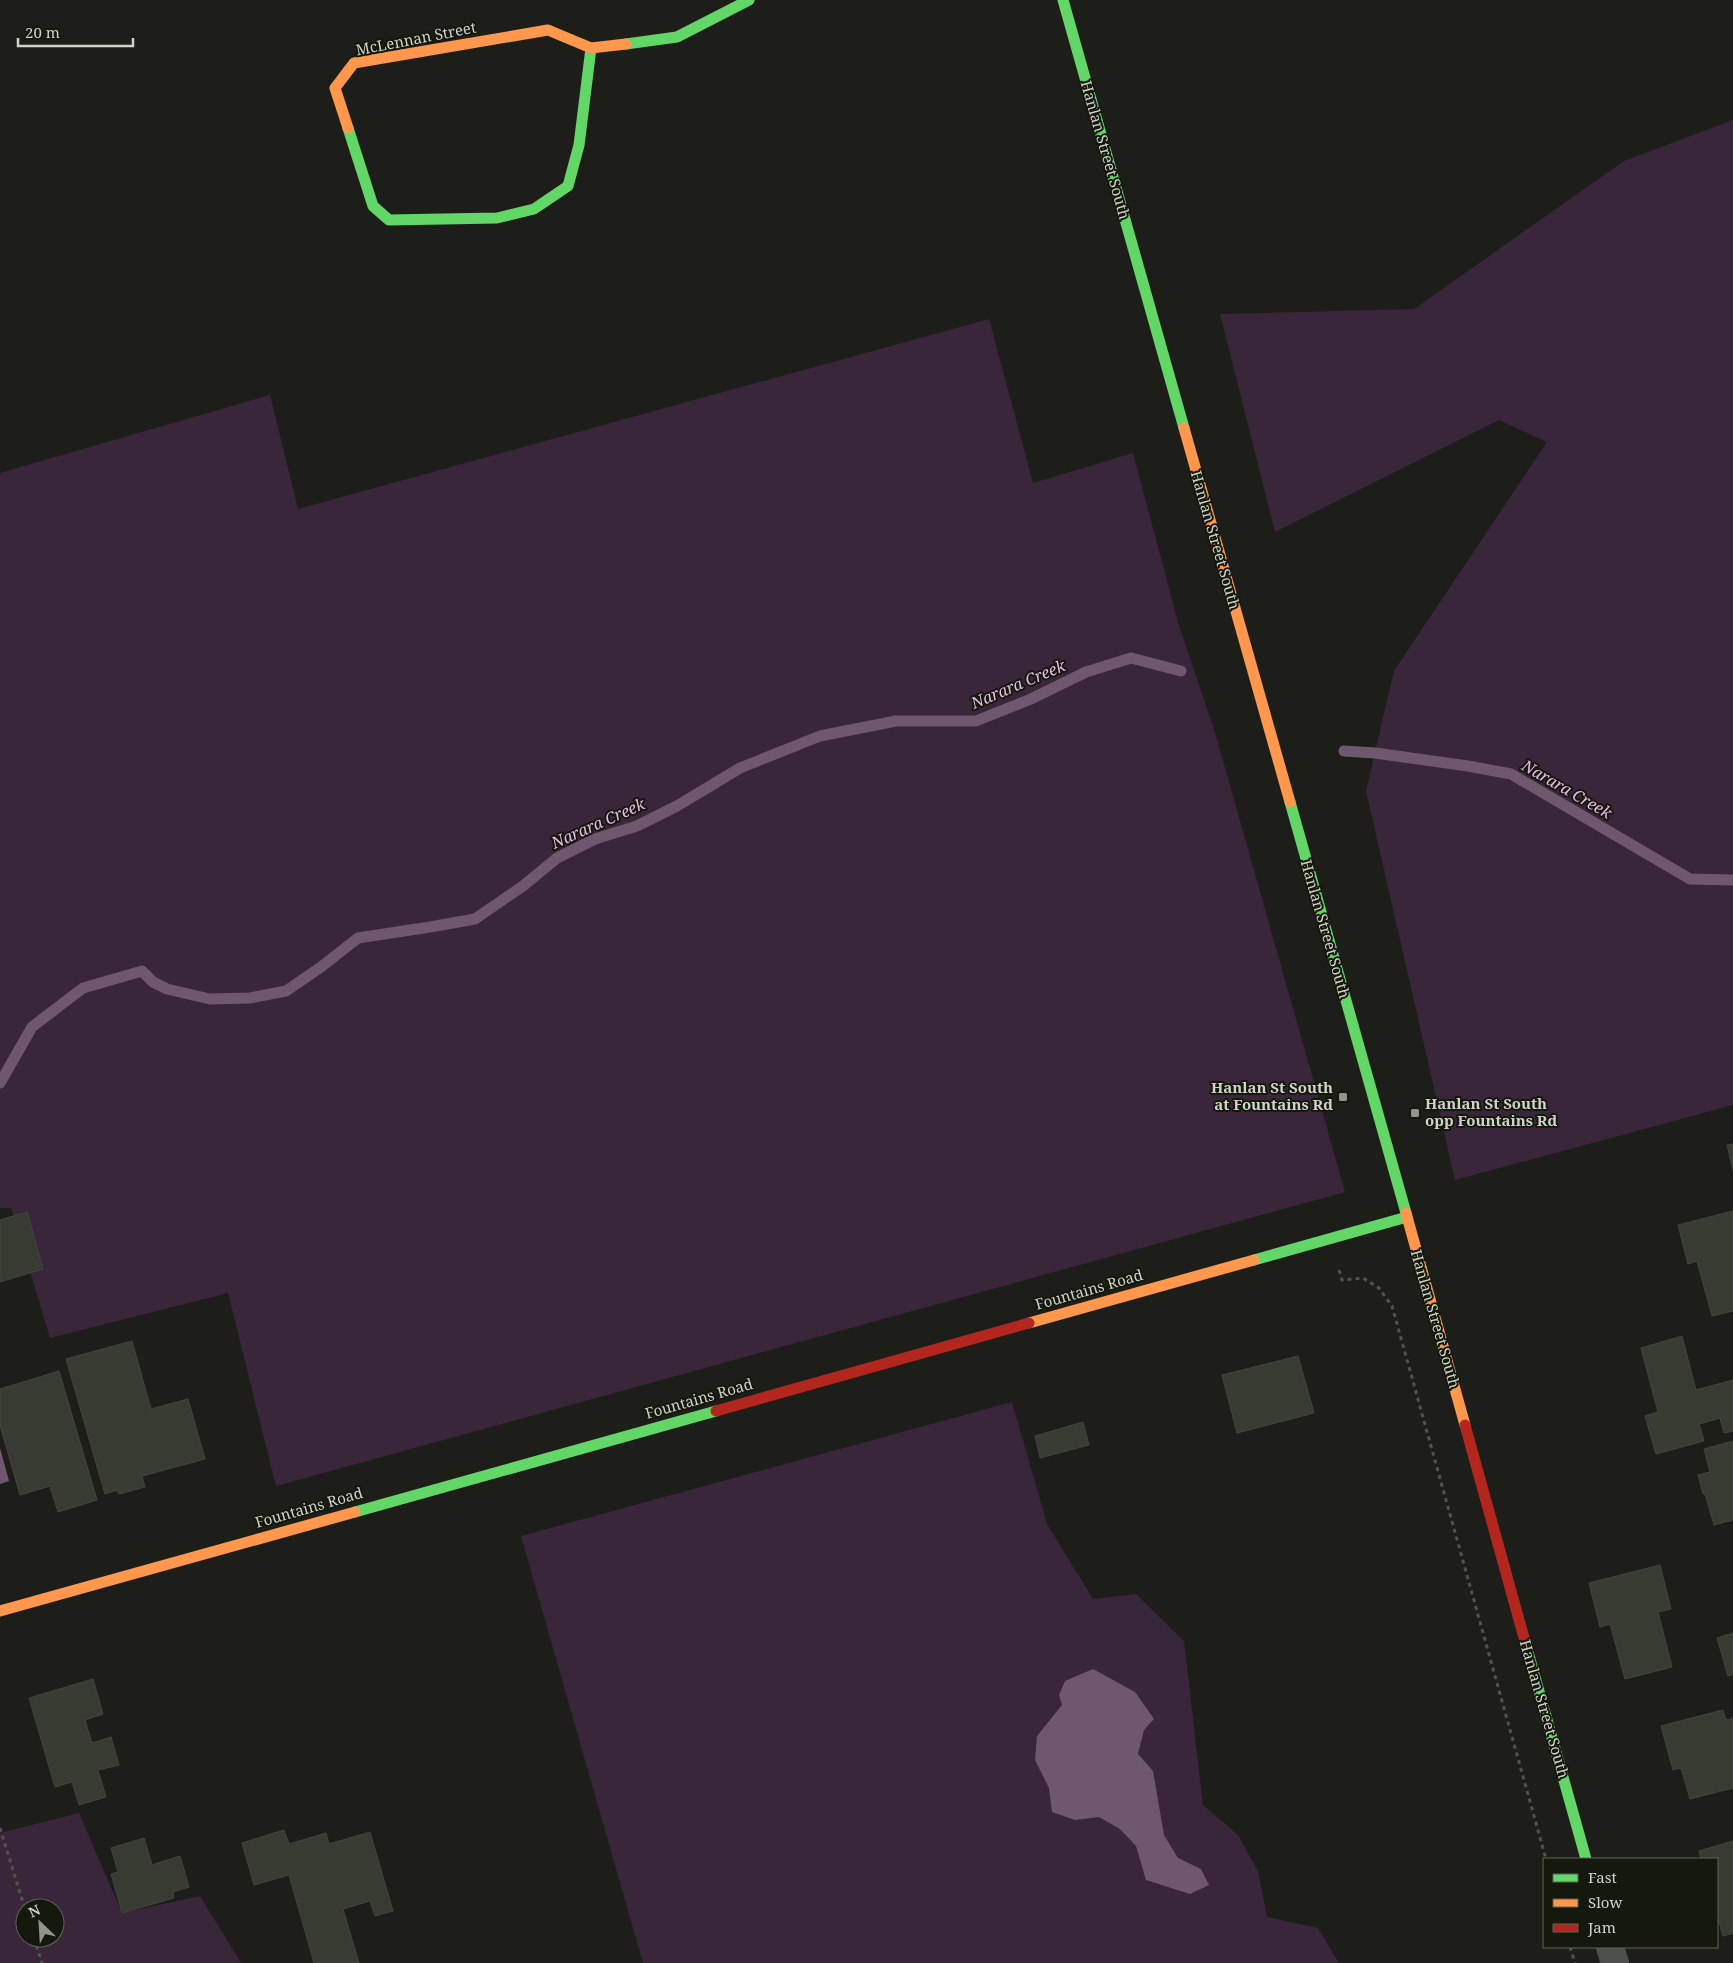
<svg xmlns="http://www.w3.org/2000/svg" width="1733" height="1963" viewBox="0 0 1733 1963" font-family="'Noto Serif',serif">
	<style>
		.green { fill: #3a263a; fill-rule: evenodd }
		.water { fill: #6f576f }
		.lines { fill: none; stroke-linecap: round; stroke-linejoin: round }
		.stream { stroke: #6f576f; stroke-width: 11 }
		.building { fill: #383b32; stroke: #434540 }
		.path { stroke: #51534e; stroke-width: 3; stroke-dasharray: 4 4; stroke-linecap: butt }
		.street { stroke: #4e504b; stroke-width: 28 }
		.fast { stroke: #63d668; stroke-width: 11 }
		.slow { stroke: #ff974d; stroke-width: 11 }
		.jam { stroke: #b3261e; stroke-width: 11 }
		.poi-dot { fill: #91948d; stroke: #15180d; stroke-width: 2 }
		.labels { text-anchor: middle; stroke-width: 4; stroke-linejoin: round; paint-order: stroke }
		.street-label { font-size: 15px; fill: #d0d3cb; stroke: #15180d }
		.poi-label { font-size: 15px; font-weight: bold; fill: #d0d3cb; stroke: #15180d; text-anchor: end }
		.water-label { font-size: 16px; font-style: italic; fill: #e9bae9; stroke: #15180d }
	</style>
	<rect width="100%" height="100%" fill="#1d1e19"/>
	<!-- green -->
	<g class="green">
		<polygon points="1733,120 1733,1105 1455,1180 1366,791 1394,671 1547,442 1499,420 1275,532 1220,314 1414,309 1624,161"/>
		<polygon points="989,319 1033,483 1133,453 1179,626 1214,729 1345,1192 276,1486 228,1293 50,1338 11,1208 0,1208 0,473 270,395 298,509"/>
		<polygon points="1012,1402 1047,1524 1093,1599 1136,1594 1184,1641 1203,1805 1238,1835 1258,1871 1267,1917 1318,1928 1339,1963 643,1963 521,1536"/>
		<path d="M79,1813L122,1913L200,1896L241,1963H0V1833ZM25,1908H55V1938H25Z"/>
	</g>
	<!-- water -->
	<g class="water">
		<polygon points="0,1448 9,1481 0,1484"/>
		<polygon points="1093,1669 1135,1692 1154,1719 1144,1730 1138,1754 1153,1771 1164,1835 1178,1858 1201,1869 1209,1885 1190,1894 1146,1880 1136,1846 1120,1829 1099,1817 1075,1820 1052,1812 1049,1788 1035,1760 1037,1736 1062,1705 1059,1695 1065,1681"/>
	</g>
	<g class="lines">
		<!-- stream -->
		<g class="stream">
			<polyline points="1344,751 1375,753 1468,766 1511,774 1690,879 1733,880"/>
			<polyline points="0,1083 32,1027 83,988 142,971 153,982 167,989 210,999 250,998 286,991 321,967 358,938 430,927 475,919 523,886 557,858 595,839 637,826 677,806 740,768 820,736 896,721 976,721 1031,699 1086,672 1131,658 1181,671"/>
		</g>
	</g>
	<!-- building -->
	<g class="building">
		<polygon points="1733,1144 1733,1170 1727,1145"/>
		<polygon points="1733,1211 1733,1311 1712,1316 1697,1261 1688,1264 1678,1225"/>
		<polygon points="27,1212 43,1269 0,1282 0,1220"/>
		<polygon points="1682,1336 1696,1390 1733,1380 1733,1431 1724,1433 1720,1418 1699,1424 1704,1441 1656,1454 1645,1416 1658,1412 1641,1348"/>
		<polygon points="132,1341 151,1409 188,1399 205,1459 142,1476 145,1487 119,1494 117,1490 105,1494 66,1359"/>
		<polygon points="1298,1356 1314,1413 1237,1433 1222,1375"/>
		<polygon points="59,1371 97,1500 58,1512 50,1486 20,1495 0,1425 0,1389"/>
		<polygon points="1083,1422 1089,1445 1040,1458 1035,1436"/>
		<polygon points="1733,1441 1733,1520 1714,1525 1705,1494 1703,1494 1698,1475 1710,1472 1704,1449"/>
		<polygon points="1660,1565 1671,1609 1658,1612 1672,1667 1625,1679 1610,1624 1600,1627 1589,1583"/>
		<polygon points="1733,1633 1733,1674 1728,1676 1717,1638"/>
		<polygon points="93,1679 103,1714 85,1720 92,1743 111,1737 119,1765 98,1770 106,1797 79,1805 72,1782 55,1787 29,1698"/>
		<polygon points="1723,1710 1726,1720 1733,1718 1733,1788 1690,1799 1681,1768 1673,1770 1661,1726"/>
		<polygon points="284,1830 289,1844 326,1833 329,1844 370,1832 393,1911 375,1916 370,1901 343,1909 359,1963 314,1963 289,1875 254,1885 242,1843"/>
		<polygon points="144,1838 152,1865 180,1856 189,1887 173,1892 174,1898 122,1913 111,1874 118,1872 111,1848"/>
		<polygon points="1733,1841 1733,1933 1723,1936 1717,1915 1717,1859 1701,1859 1699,1851"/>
	</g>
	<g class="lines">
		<!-- path -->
		<g class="path">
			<polyline points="1339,1270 1342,1280 1363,1278 1379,1288 1392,1306 1546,1859"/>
			<polyline points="0,1828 25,1909"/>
			<polyline points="34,1938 42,1963"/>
			<polyline points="1570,1947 1575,1963"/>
		</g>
		<!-- street -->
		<polyline class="street" points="1610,1947 1615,1963"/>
		<!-- fast -->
		<g class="fast">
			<polyline points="1063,0 1184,428"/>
			<polyline points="626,44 677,37 749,0"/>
			<polyline points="348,128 373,206 389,220 497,218 534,209 568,186 579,145 591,48"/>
			<polyline points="1290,802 1406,1213"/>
			<polyline points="1254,1260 1407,1217"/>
			<polyline points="355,1512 716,1411"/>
			<polyline points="1526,1645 1586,1859"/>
		</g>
		<!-- slow -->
		<g class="slow">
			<polyline points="348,128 335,88 354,63 548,30 591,48 626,44"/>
			<polyline points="1184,428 1290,802"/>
			<polyline points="1406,1213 1465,1425"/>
			<polyline points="1029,1323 1254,1260"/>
			<polyline points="0,1611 355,1512"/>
		</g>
		<!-- jam -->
		<g class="jam">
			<polyline points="716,1411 1029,1323"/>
			<polyline points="1465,1425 1526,1645"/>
		</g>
	</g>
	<!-- markers -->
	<g class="poi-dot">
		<rect x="1338" y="1092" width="10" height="10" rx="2.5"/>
		<rect x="1410" y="1108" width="10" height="10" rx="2.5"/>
	</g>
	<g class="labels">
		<!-- street labels -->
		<g class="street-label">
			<text transform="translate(416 39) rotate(-11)" y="5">McLennan Street</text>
			<text transform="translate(1105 150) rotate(74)" y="5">Hanlan Street South</text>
			<text transform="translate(1215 540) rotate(74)" y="5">Hanlan Street South</text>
			<text transform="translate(1325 929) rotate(74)" y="5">Hanlan Street South</text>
			<text transform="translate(1089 1290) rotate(-16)" y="5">Fountains Road</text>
			<text transform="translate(1435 1319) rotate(74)" y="5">Hanlan Street South</text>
			<text transform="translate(699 1399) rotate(-16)" y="5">Fountains Road</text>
			<text transform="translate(309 1508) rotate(-16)" y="5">Fountains Road</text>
			<text transform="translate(1544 1709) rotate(74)" y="5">Hanlan Street South</text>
		</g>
		<!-- poi labels -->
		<g class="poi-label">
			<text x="1333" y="1093">Hanlan St South<tspan x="1333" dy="17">at Fountains Rd</tspan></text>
			<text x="1425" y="1109" text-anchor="start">Hanlan St South<tspan x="1425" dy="17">opp Fountains Rd</tspan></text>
		</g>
		<!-- water labels -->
		<g class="water-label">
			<text transform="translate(1018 684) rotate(-23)" y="6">Narara Creek</text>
			<text transform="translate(1567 789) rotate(30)" y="6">Narara Creek</text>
			<text transform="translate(598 823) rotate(-24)" y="6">Narara Creek</text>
		</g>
	</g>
	<!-- legend -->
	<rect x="1543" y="1858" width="175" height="90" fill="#15180d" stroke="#606359"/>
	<rect x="1553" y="1874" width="25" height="8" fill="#63d668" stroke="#606359"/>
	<text x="1588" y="1883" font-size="15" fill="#d0d3cb">Fast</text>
	<rect x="1553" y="1899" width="25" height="8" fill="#ff974d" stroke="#606359"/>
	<text x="1588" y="1908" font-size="15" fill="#d0d3cb">Slow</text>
	<rect x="1553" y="1924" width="25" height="8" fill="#b3261e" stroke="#606359"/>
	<text x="1588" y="1933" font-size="15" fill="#d0d3cb">Jam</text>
	<!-- north arrow -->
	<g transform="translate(40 1923) rotate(335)"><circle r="24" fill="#15180d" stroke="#606359"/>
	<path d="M0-4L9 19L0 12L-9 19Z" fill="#91948d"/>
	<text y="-8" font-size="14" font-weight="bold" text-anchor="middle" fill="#d0d3cb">N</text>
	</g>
	<!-- scale -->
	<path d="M18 38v8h115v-8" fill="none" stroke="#d0d3cb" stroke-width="2.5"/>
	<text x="25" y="38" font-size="15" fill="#d0d3cb" stroke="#15180d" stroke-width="4" paint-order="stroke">20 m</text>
</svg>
